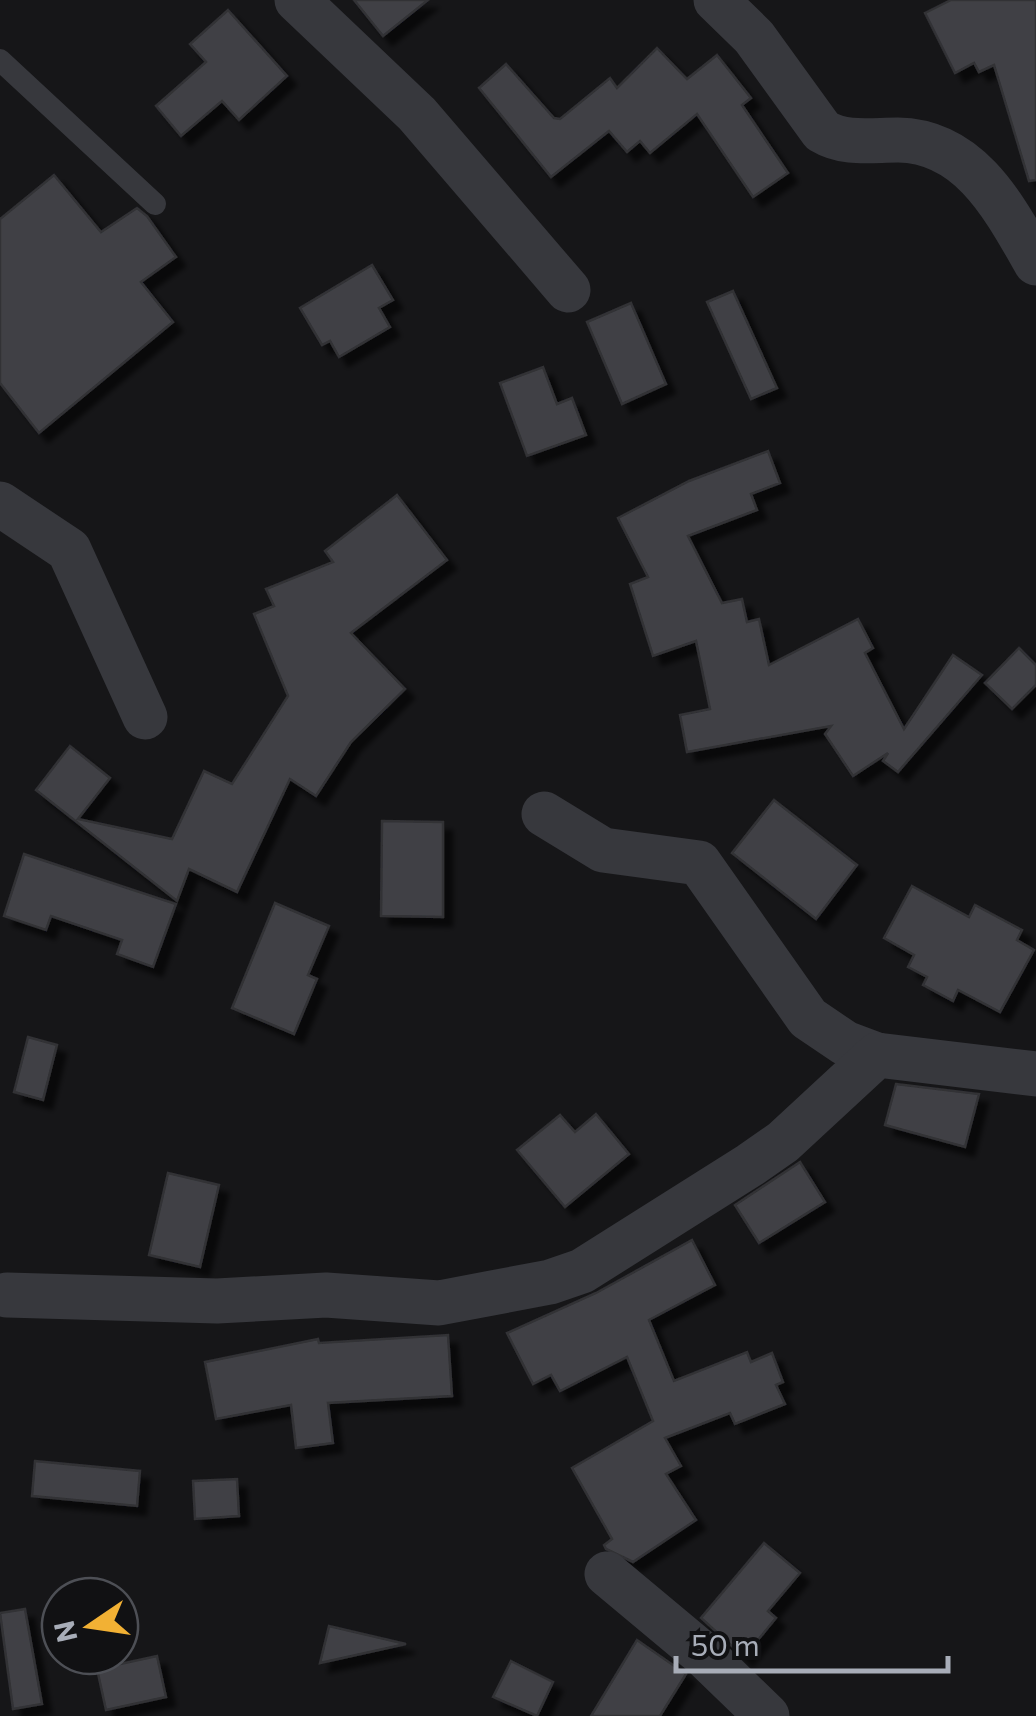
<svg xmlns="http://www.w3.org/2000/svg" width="1036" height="1716" viewBox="0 0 1036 1716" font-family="Commissioner,sans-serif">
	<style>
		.building { fill: #404145; stroke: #303034; stroke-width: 2.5; filter: url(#shadow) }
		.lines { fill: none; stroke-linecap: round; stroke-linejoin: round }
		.service { stroke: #37383d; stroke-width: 22 }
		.minor { stroke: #37383d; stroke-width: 45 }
	</style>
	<defs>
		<filter id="shadow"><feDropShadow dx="9" dy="9" stdDeviation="2.5" flood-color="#0009"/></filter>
	</defs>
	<rect width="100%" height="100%" fill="#161618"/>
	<!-- building -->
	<g class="building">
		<polygon points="354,0 428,0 383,36"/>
		<polygon points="951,0 1036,0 1036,180 1029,181 994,65 979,72 974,63 955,73 925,13"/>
		<polygon points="228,10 287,76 239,120 222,101 181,136 156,106 206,62 190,44"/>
		<polygon points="657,48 687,79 717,55 751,98 742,105 788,173 753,197 697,114 650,153 640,141 627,152 609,131 551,177 479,88 506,64 554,118 560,119 610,78 617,88"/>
		<polygon points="54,175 101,232 137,208 147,216 176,257 141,282 173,322 39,433 0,383 0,219"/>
		<polygon points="372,265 393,300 379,308 390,327 339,357 330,341 322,345 300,308"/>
		<polygon points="733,291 777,388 751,399 707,302"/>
		<polygon points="631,303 666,384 622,404 587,322"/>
		<polygon points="543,367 557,404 572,398 586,435 527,456 500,383"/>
		<polygon points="768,451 780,483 751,494 757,510 688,536 722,603 742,599 747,622 759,619 769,665 858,619 873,648 865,653 904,729 953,655 982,675 898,772 883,761 888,753 853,776 825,734 831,726 687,752 680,715 710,709 696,641 653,656 630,584 648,577 618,518 689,481"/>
		<polygon points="397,495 447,560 351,633 405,689 351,742 316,796 290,779 237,892 189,869 177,901 36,790 70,746 110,778 78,819 172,839 204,771 232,784 288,696 254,614 274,606 266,589 333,562 325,551"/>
		<polygon points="1019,648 1036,665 1036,685 1012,709 985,683"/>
		<polygon points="774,800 857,865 816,919 732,853"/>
		<polygon points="382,821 443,822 443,917 381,916"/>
		<polygon points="24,854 176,904 153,967 117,954 122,940 51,916 46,930 4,916"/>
		<polygon points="912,886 969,917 975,905 1022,930 1017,940 1034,950 1000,1012 958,990 953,1001 923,985 927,977 908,967 914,955 884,938"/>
		<polygon points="275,903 329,926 308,975 317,979 294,1034 232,1008"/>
		<polygon points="28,1037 57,1045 43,1100 14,1092"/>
		<polygon points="896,1084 979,1094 965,1147 885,1125"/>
		<polygon points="596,1114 629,1154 565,1207 517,1150 560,1115 575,1132"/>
		<polygon points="800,1162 825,1202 759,1243 735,1205"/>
		<polygon points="168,1173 219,1185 200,1267 149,1255"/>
		<polygon points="692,1240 715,1285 649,1320 674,1381 747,1352 751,1362 772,1353 783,1382 776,1385 785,1404 735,1424 730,1413 665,1438 681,1466 666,1474 696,1520 633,1562 606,1549 604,1545 612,1539 572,1468 653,1421 627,1357 560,1391 551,1375 533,1384 507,1333 596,1293"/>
		<polygon points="448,1335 452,1396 328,1403 333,1443 296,1448 291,1405 216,1419 205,1362 318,1339 319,1343"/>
		<polygon points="35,1461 140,1471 137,1506 32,1496"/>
		<polygon points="237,1479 239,1516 195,1519 193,1481"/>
		<polygon points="764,1543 800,1573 768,1611 776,1618 744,1657 701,1618"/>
		<polygon points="25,1609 42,1704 13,1709 0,1613"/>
		<polygon points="329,1626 406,1644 320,1663"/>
		<polygon points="637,1640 686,1674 660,1716 591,1716"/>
		<polygon points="157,1656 166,1697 106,1710 97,1669"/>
		<polygon points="511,1661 553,1682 537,1716 493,1697"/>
	</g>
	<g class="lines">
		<!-- service -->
		<polyline class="service" points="0,60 155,204"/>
		<!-- minor -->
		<g class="minor">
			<polyline points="297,0 417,114 568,290"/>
			<path d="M716,0L754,37L822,131C845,145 871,140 898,140C970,141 1004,207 1036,263"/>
			<polyline points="0,504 69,550 145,717"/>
			<polyline points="544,814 603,850 699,863 808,1018 845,1043 877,1055"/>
			<polyline points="7,1295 217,1301 326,1295 439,1303 550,1282 582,1271 750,1165 783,1142 877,1055 1036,1074"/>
			<polyline points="607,1574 704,1655 767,1716"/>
		</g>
	</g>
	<!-- north arrow -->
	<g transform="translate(90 1626) rotate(257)"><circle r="48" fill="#111113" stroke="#4d4f55" stroke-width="2.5"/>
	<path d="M0-8L18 38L0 25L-18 38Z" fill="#f2b134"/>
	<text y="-15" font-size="28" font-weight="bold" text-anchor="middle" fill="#a8adb8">N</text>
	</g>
	<!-- scale -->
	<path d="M676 1656v15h272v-15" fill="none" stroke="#a8adb8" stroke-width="5"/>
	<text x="691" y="1656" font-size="30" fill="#a8adb8" stroke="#111113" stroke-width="8" paint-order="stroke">50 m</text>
</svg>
